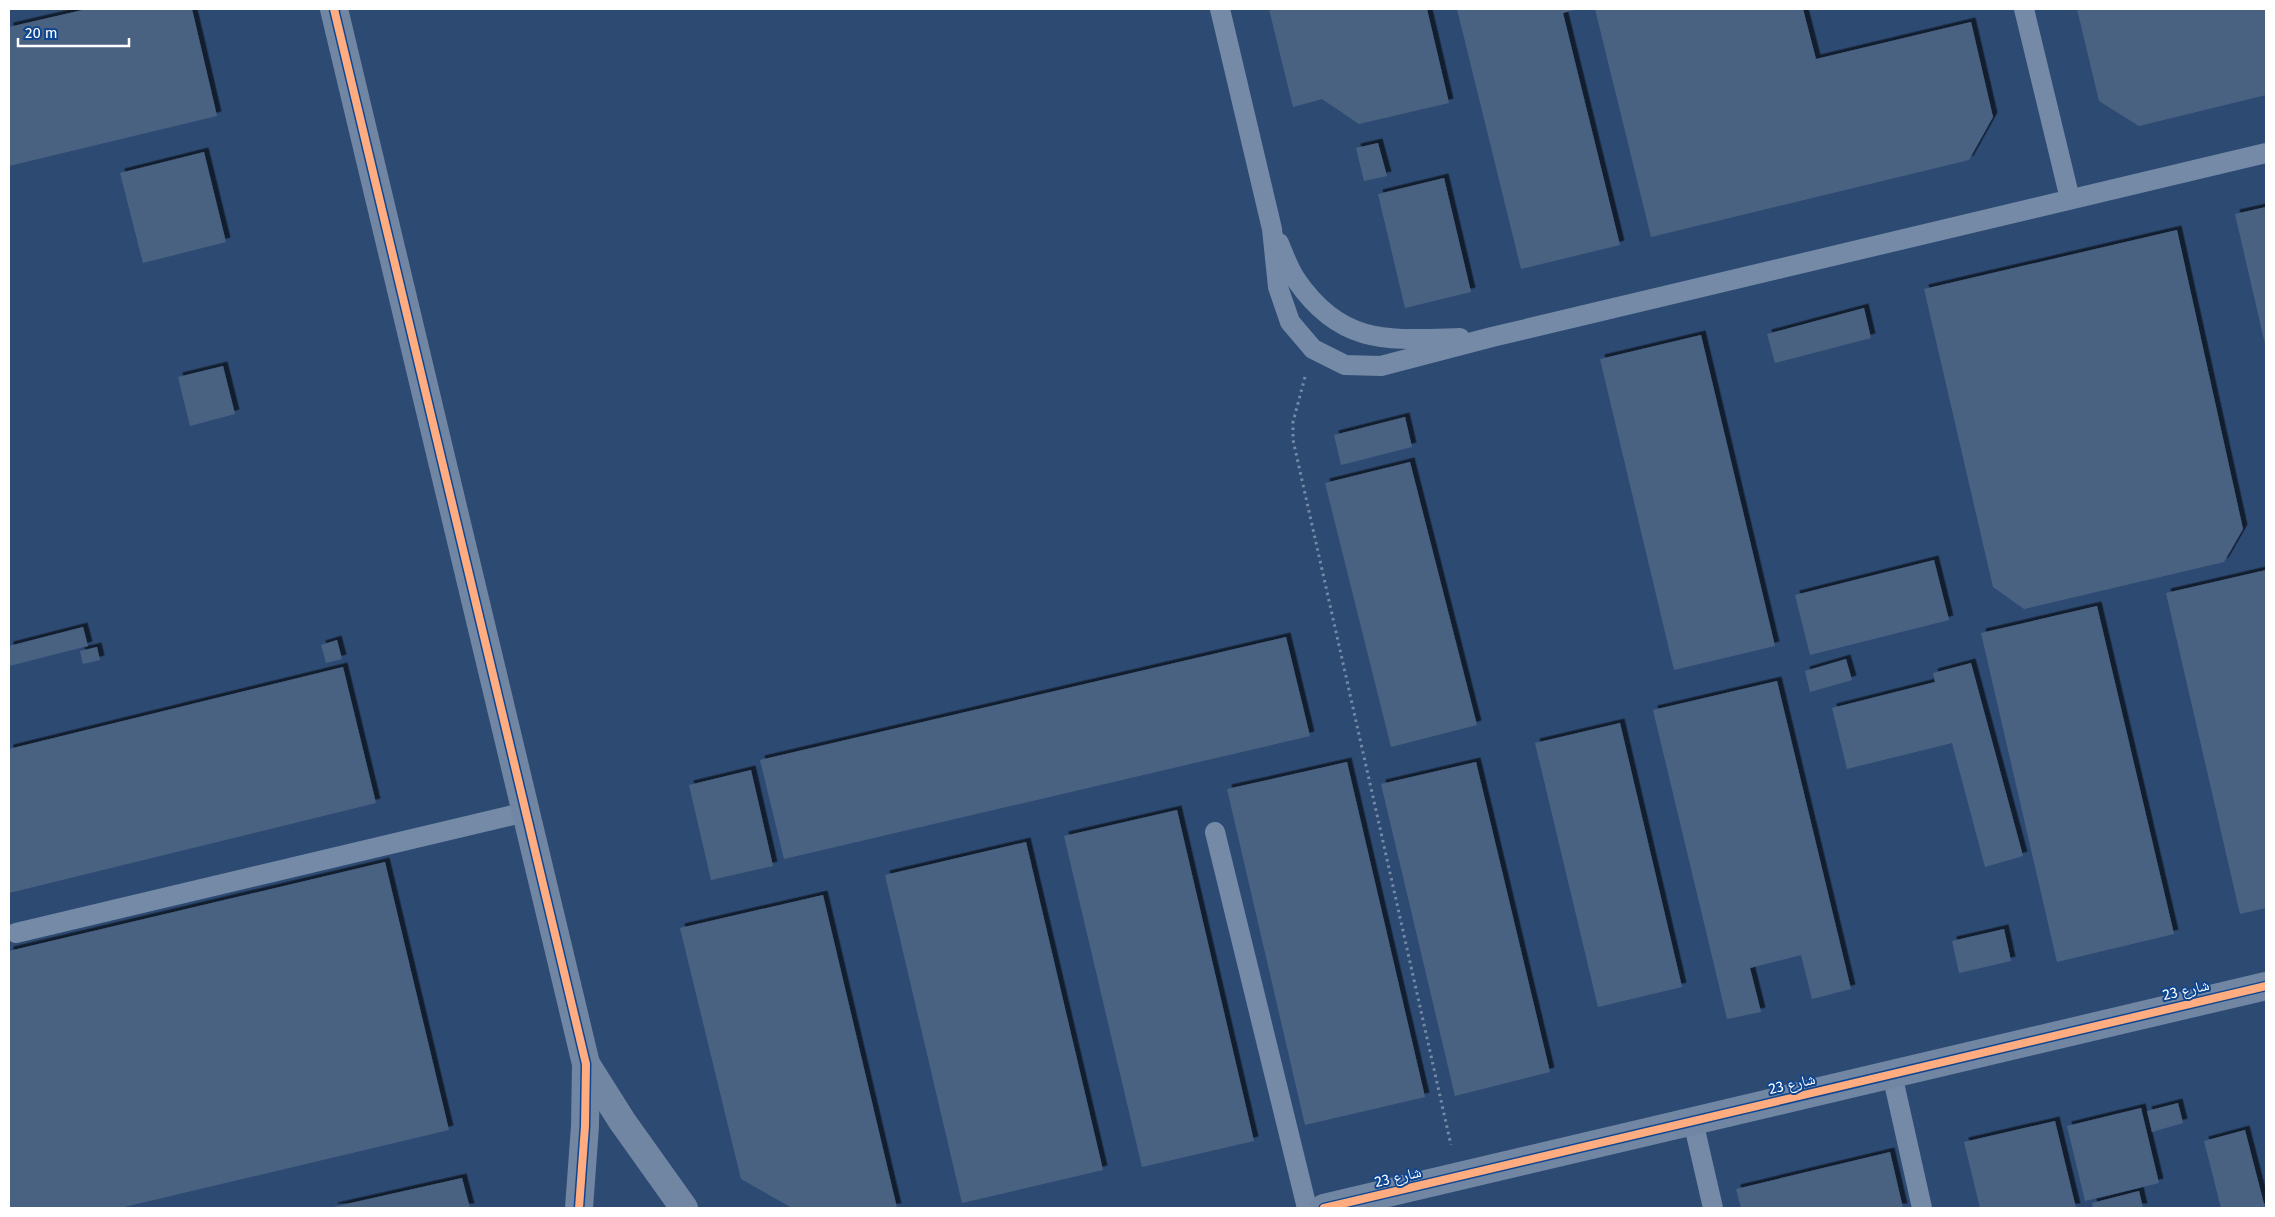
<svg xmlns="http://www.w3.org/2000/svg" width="2275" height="1217" viewBox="0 0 2275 1217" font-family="'Fira Sans','Noto Naskh Arabic',sans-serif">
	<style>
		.building { fill: #4a6282; filter: url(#shadow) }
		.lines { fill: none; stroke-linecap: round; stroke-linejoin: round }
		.path { stroke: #748aa6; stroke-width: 3; stroke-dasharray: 2.5 4; stroke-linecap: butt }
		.lane { stroke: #748aa6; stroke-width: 20 }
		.secondary { stroke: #7086a3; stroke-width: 28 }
		.cycleway-casing { stroke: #104690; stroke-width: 11 }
		.cycleway { stroke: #ffac80; stroke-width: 8 }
		.labels { text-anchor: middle; stroke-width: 4; stroke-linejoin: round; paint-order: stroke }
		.street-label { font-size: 15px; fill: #fff; stroke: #104690 }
	</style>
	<defs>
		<filter id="shadow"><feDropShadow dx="4.5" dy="-4.5" stdDeviation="0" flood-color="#0009"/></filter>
	</defs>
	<rect width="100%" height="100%" fill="#2d4a73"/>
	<!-- building -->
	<g class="building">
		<polygon points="87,9 192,9 217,116 9,166 9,27"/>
		<polygon points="1269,9 1427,9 1449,103 1359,124 1322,99 1293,107"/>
		<polygon points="1457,9 1577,9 1563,13 1620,245 1521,269"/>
		<polygon points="1595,9 1803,9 1816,59 1971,22 1993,117 1969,160 1651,237"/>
		<polygon points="2077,9 2266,9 2266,95 2139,126 2099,101"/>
		<polygon points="1378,143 1387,176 1364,181 1356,148"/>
		<polygon points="204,152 226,242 143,263 120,173"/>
		<polygon points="1444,178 1471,292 1405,308 1378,194"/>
		<polygon points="2266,207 2266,343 2265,344 2235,214"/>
		<polygon points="2177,230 2243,529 2224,562 2024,609 1993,587 1924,289"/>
		<polygon points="1864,308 1871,338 1775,363 1767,334"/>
		<polygon points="1701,335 1775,646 1674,670 1600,359"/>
		<polygon points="223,366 235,414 190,426 178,377"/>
		<polygon points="1405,417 1412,447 1341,465 1334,435"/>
		<polygon points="1410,462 1477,725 1391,747 1325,483"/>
		<polygon points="1934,560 1949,620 1810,655 1795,595"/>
		<polygon points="2266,570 2266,908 2240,914 2166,593"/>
		<polygon points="2097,606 2174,934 2057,962 1981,633"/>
		<polygon points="83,627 88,646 9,666 9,646"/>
		<polygon points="1286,637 1310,736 784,859 760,760"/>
		<polygon points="337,640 342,659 326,663 321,645"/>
		<polygon points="97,647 100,660 83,664 80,651"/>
		<polygon points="1846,659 1852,680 1810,692 1805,671"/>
		<polygon points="1971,663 2023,856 1985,867 1952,743 1847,769 1832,708 1935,682 1933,673"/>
		<polygon points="343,667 376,803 9,893 9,749"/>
		<polygon points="1777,681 1851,989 1812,999 1801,955 1750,968 1761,1012 1727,1019 1653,710"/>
		<polygon points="1620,723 1682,987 1598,1007 1535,743"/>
		<polygon points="1347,762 1425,1097 1305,1125 1227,789"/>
		<polygon points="1476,762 1550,1072 1455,1096 1381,784"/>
		<polygon points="751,770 773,866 711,880 689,785"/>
		<polygon points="1177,810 1254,1141 1142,1167 1064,836"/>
		<polygon points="1026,842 1103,1170 962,1203 885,875"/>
		<polygon points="385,862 449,1130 120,1208 9,1208 9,951"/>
		<polygon points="823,895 897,1208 792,1208 741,1179 680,928"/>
		<polygon points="2004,929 2011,961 1959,973 1952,941"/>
		<polygon points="2178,1103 2183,1123 2152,1132 2147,1111"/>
		<polygon points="2141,1108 2159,1183 2085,1201 2067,1126"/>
		<polygon points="2055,1121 2076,1208 1980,1208 1964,1142"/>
		<polygon points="2245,1130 2265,1208 2221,1208 2204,1141"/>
		<polygon points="1890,1152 1903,1208 1741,1208 1736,1189"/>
		<polygon points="462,1178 470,1208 333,1208 333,1207"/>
		<polygon points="2139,1191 2143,1208 2093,1208 2092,1203"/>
	</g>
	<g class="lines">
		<!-- path -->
		<polyline class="path" points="1305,377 1293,422 1293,440 1451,1145"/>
		<!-- lane -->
		<g class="lane">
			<polyline points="1220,9 1272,229 1278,287 1290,322 1313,349 1345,365 1381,366 1492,337 2266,153"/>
			<polyline points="2024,9 2070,199"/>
			<path d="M1279,243C1284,255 1289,270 1297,281C1342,346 1389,340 1460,338"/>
			<polyline points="1215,832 1307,1208"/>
			<polyline points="16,933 526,812"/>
			<polyline points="1892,1074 1922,1208"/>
			<polyline points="1693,1121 1713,1208"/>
		</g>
		<!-- secondary -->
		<g class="secondary">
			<polyline points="334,9 586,1064 585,1126 579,1208"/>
			<polyline points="586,1064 622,1121 684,1208"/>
			<polyline points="1324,1208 2266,986"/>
		</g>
		<defs>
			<g id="cycleway">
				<polyline points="334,9 586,1064 585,1126 579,1208"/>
				<polyline points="1324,1208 2266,986"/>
			</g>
		</defs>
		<!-- cycleway casing -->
		<use href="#cycleway" class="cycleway-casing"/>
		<!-- cycleway -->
		<use href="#cycleway" class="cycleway"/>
	</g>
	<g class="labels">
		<!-- street labels -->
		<g class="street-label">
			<text transform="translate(2186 990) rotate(-13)" y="5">شارع 23</text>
			<text transform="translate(1792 1084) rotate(-13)" y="5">شارع 23</text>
			<text transform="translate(1398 1177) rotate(-13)" y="5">شارع 23</text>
		</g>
	</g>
	<!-- border -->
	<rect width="2275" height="1217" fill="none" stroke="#ffffff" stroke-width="20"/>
	<!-- scale -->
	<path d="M18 38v8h111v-8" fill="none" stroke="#ffffff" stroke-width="2.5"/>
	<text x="25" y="38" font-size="15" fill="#ffffff" stroke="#104690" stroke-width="4" paint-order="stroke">20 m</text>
</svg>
